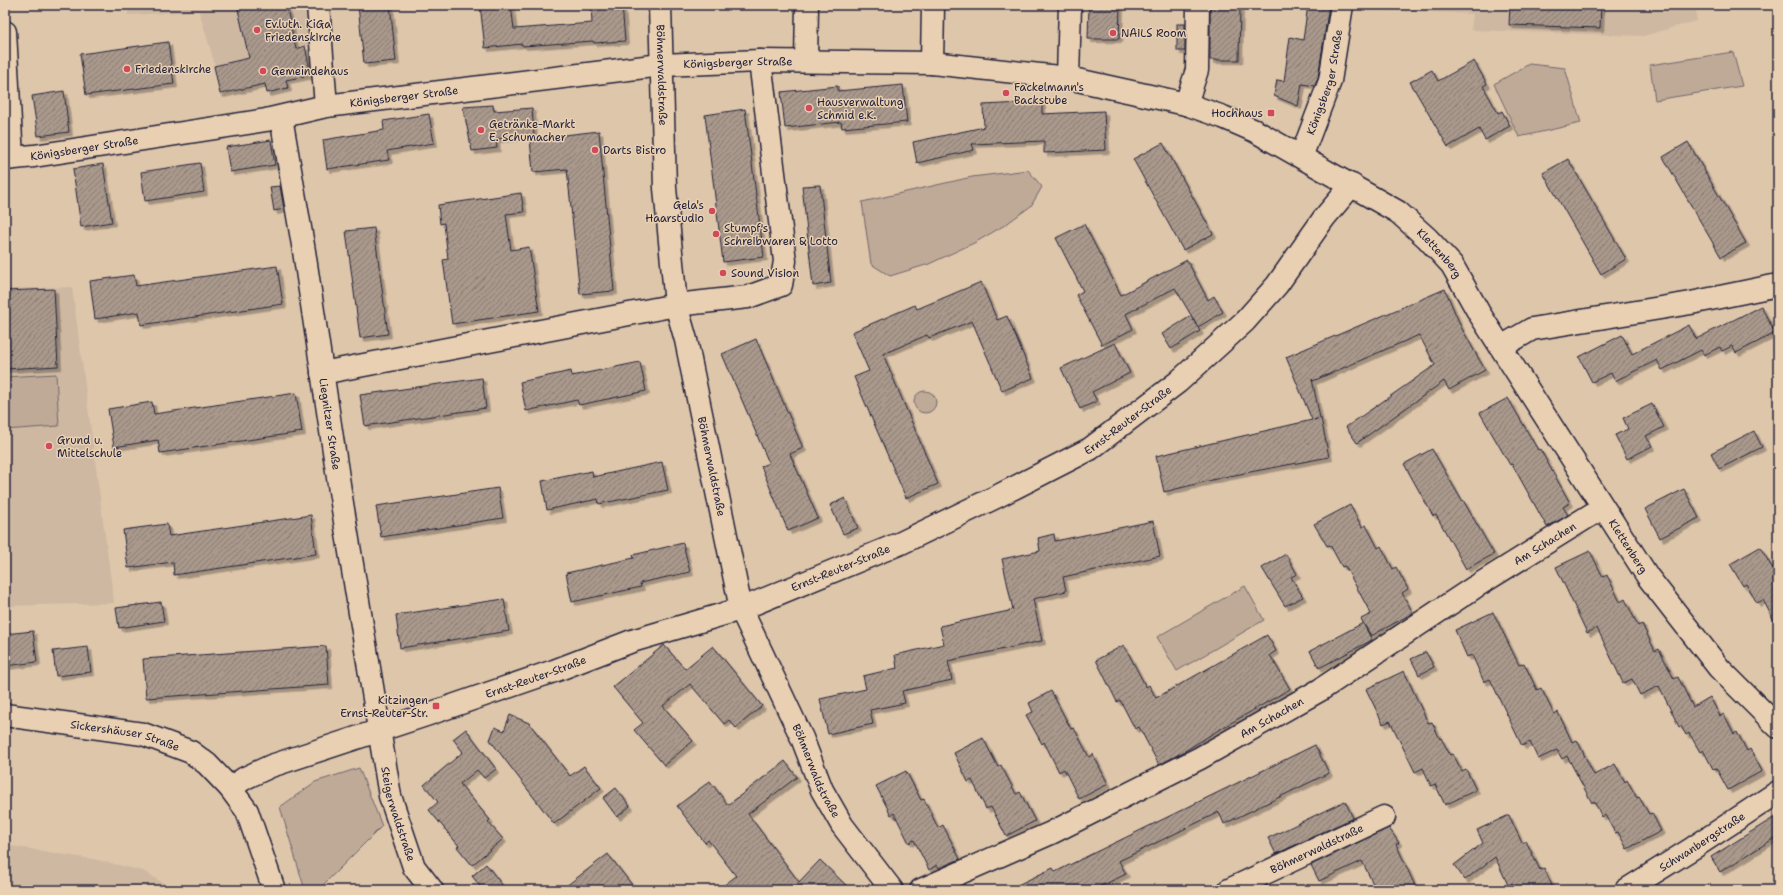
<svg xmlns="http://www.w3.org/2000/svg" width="1783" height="895" viewBox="0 0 1783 895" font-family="'Shantell Sans',sans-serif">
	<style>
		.built { fill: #ceb8a1 }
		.green { fill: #bfaa98; stroke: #70666a }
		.building { fill: url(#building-hatch); stroke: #22223b; filter: url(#shadow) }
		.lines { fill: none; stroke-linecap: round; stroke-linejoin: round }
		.minor-casing { stroke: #22223b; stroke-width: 25 }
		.minor { stroke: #ead0b2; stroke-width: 22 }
		.poi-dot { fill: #d1495b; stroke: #ead0b2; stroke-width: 1.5 }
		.labels { text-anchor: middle; stroke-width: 3; stroke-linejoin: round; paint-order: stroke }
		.poi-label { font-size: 11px; fill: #22223b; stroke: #ead0b2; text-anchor: start }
		.street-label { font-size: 11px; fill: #22223b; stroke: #ead0b2 }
	</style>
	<defs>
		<pattern id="building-hatch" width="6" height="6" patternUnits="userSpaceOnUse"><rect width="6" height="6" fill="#a9988b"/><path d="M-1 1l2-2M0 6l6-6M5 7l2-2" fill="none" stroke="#897c73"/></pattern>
		<filter id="shadow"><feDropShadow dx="3.5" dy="3.5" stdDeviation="0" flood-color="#0004"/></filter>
	</defs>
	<rect width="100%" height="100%" fill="#dec6ab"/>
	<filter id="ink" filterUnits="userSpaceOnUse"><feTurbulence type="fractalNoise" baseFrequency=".025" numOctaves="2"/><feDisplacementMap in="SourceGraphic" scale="8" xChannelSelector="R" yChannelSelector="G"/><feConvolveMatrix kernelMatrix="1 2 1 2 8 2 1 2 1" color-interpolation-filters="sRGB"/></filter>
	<g filter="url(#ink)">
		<!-- built -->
		<g class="built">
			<polygon points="128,5 308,5 312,45 215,65 199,11 128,15"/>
			<polygon points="1359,5 1697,5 1696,21 1643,36 1471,30 1473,14 1359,9"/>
			<polygon points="72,287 114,603 5,606 5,289"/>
			<polygon points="5,845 98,860 143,871 175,890 5,890"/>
		</g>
		<!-- green -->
		<g class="green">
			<polygon points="1733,52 1742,86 1655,100 1650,65"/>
			<polygon points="1529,64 1565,68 1581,123 1519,137 1494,84"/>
			<polygon points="1028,170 1042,187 1031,206 1005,225 976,242 929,264 890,276 871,264 862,202 972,177"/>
			<polygon points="56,374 59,426 5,430 5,377"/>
			<circle cx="925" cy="402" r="11"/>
			<polygon points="1245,586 1264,620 1177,671 1157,637"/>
			<polygon points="359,768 382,826 318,890 305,890 280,807 315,782"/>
		</g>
		<!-- building -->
		<g class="building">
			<polygon points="237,5 286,5 296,49 305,46 311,75 286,80 288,88 267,93 265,84 220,94 214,66 249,58"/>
			<polygon points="358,5 390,5 396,61 364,64"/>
			<polygon points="480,5 511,5 514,29 592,23 591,5 622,5 625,41 594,43 593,41 523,46 522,44 485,48"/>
			<polygon points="1089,5 1120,5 1119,39 1088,39"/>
			<polygon points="1215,5 1240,5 1239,60 1210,60 1210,8 1215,8"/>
			<polygon points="1308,5 1329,5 1318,78 1315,86 1302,84 1298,106 1274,96 1277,80 1284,81 1290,37 1303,40"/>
			<polygon points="1510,5 1601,5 1600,28 1509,25"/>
			<rect x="1177" y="24" width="8" height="27"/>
			<polygon points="168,42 174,84 86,95 80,54"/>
			<polygon points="1474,61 1487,84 1483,86 1498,113 1502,111 1510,126 1485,140 1479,129 1448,147 1410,82 1432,70 1438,81"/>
			<polygon points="903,85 907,122 842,128 841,122 785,128 781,92 838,86 838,91"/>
			<polygon points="64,91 69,132 38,136 32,96"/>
			<polygon points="1042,102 1042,114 1104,111 1106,150 1044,153 1044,141 972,144 974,150 917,163 913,142 984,127 983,105"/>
			<polygon points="493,105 494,111 532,108 534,136 496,139 497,148 472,151 463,107"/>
			<polygon points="745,109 764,257 723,262 705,115"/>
			<polygon points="429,114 434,143 387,151 389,160 327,169 323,140 384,130 383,121"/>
			<polygon points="599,131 614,291 580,294 567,169 533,172 530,139"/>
			<polygon points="271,140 275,165 230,172 226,147"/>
			<polygon points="1688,142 1746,243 1721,257 1663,157"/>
			<polygon points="1163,143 1213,234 1183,250 1133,159"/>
			<polygon points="1568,159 1626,259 1601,274 1543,173"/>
			<polygon points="200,163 204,192 145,201 141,172"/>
			<polygon points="103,164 112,222 81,227 73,169"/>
			<polygon points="820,185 831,283 813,286 802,186"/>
			<polygon points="280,186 284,209 274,211 270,187"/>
			<polygon points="521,193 524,212 506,214 511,250 529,247 539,311 452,324 443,260 448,259 444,223 440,224 438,205"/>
			<polygon points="1084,224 1121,295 1187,260 1208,300 1214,296 1223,312 1198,327 1175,288 1126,314 1133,329 1102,345 1076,295 1083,291 1056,238"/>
			<polygon points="374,228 388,334 360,338 346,231"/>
			<polygon points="277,266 283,304 141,325 139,312 95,319 90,281 134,275 136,286"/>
			<polygon points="981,282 997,320 1007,316 1033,378 1002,391 972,321 929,338 927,335 883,354 938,484 906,498 854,377 869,371 852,332 915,305 917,309"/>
			<polygon points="54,289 58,366 5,369 5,291"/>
			<polygon points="1445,289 1461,327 1485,370 1449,390 1444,381 1357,443 1346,427 1435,365 1419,335 1313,381 1312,379 1320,418 1314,420 1321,418 1329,457 1224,477 1164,492 1156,456 1312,420 1286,357"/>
			<polygon points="1761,306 1775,333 1736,353 1732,346 1722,351 1720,347 1704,355 1701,350 1662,370 1657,360 1615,381 1611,373 1592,382 1579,357 1622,335 1632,354 1689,325 1696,339"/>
			<polygon points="1191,316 1200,331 1171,349 1162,334"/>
			<polygon points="756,339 803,448 790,454 818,518 788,531 761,466 769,463 722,354"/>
			<polygon points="1115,343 1130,373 1092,392 1097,401 1080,409 1061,368"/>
			<polygon points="640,362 646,391 579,405 577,400 526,411 520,382 571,371 572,376"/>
			<polygon points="482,378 486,408 365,426 360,395"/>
			<polygon points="296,393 302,432 160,453 158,440 114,447 108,409 152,402 154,414"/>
			<polygon points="1508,398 1538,450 1540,449 1570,503 1563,507 1568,515 1547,527 1512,464 1510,465 1480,413"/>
			<polygon points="1652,404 1664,427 1646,436 1652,446 1627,459 1615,435 1628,429 1623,418"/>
			<polygon points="1754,431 1762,447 1719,469 1711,453"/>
			<polygon points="1432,449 1462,501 1463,500 1494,554 1466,569 1436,515 1433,516 1404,464"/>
			<polygon points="662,462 668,490 599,504 598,499 547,510 542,481 592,471 593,477"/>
			<polygon points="498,488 503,518 381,537 376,506"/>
			<polygon points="1684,489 1699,518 1660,538 1645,509"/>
			<polygon points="845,498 858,528 843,534 830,505"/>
			<polygon points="1350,505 1362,527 1366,525 1378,548 1381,546 1393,569 1396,567 1408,589 1402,593 1413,613 1371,636 1361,619 1371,614 1345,566 1342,567 1330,545 1327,546 1314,524"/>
			<polygon points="311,515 316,554 174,575 173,562 128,568 123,530 167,524 169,536"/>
			<polygon points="1153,521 1160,556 1063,577 1066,591 1033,599 1042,641 948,661 952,680 902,691 905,703 870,710 873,724 828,734 820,699 866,689 863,676 897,668 895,655 944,644 940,626 1013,610 1002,559 1040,551 1038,538 1054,534 1055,541"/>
			<polygon points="683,543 690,572 640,583 641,587 572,602 566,573 634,558 633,555"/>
			<polygon points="1760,547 1773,569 1778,566 1778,628 1763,600 1757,603 1746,584 1743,586 1730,564"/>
			<polygon points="1590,551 1603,577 1607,575 1620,602 1625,599 1638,626 1642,624 1655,651 1659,649 1674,679 1678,677 1693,707 1710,697 1720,716 1724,714 1734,734 1737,732 1747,751 1750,749 1762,771 1728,790 1716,768 1713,769 1703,750 1700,752 1689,733 1686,735 1681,726 1679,727 1659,686 1640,695 1632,679 1623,683 1597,628 1587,633 1556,567"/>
			<polygon points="1286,554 1297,574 1291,577 1303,597 1285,606 1262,568"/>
			<polygon points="504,599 509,631 400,648 396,615"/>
			<polygon points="161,602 164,621 119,628 116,608"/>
			<polygon points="1493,612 1519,665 1524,663 1537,690 1541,688 1554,714 1558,712 1572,742 1577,740 1594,775 1615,764 1625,782 1627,780 1637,798 1639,797 1649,814 1652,813 1661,831 1627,849 1618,832 1615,833 1605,815 1602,817 1594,801 1592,803 1567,756 1562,759 1557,750 1538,759 1530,742 1522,746 1490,679 1484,682 1472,655 1467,657 1455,630"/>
			<polygon points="1363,623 1372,640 1319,668 1310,651"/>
			<polygon points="33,631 37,662 5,666 5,634"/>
			<polygon points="1267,635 1276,651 1270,655 1290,689 1217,731 1183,752 1159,765 1139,727 1135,729 1120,700 1117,702 1096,660 1124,645 1146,687 1149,685 1156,698"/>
			<polygon points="664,645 685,669 713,646 762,706 736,728 729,720 724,724 690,684 663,706 693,741 664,765 634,730 643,723 613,687"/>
			<polygon points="326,646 329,685 146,698 143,659"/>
			<polygon points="88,647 91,672 56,676 53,651"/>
			<polygon points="1426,652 1434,667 1419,675 1411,659"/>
			<polygon points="1404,671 1428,723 1432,722 1440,739 1441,738 1450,755 1453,754 1462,771 1466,769 1476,790 1445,805 1435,784 1431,786 1423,768 1415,772 1390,721 1383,724 1366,689"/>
			<polygon points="1051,691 1071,729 1074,728 1089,757 1093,754 1108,784 1079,799 1064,769 1059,772 1044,742 1042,744 1026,715 1033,712 1029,703"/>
			<polygon points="510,715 529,723 570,776 584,766 601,788 554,824 490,740 495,727 504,731"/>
			<polygon points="466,729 496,769 484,778 477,770 460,784 490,820 488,822 503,839 472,865 457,847 459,846 429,810 438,802 424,785 463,752 453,739"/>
			<polygon points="983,738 998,767 1001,765 1016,794 1020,792 1035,821 1006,836 991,807 986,809 972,780 968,782 954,753"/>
			<polygon points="1315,745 1329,773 1224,824 1219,812 1119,861 1126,874 1093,890 1007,890 1053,868 1055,872"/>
			<polygon points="785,761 797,777 748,814 799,882 820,860 851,890 718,890 736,876 708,840 705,843 677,806 710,781 728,805"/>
			<polygon points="906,771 921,800 924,799 938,828 943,825 960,859 939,868 937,865 929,870 914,840 909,843 894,813 891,815 876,786"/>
			<polygon points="616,788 630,806 617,817 603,798"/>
			<polygon points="1345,801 1353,818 1276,854 1268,838"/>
			<polygon points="1509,815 1522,843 1526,841 1540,870 1544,868 1554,890 1516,890 1513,883 1508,885 1495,857 1465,880 1454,865 1483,843 1477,830"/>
			<polygon points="1778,815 1778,836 1720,872 1711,857"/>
			<polygon points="1389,828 1399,843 1396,844 1417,890 1376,890 1362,861 1319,881 1311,865"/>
			<polygon points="608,854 636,890 561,890"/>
			<polygon points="486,864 506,890 483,890 472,876"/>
		</g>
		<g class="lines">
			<defs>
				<g id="minor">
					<polyline points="318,5 326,106"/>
					<path id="s1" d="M660,5L665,188L676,305L686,340L741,609L802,738L822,790L842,825L892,890"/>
					<polyline points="5,32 12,158"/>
					<polyline points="806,61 807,5"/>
					<polyline points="932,63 933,5"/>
					<polyline points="1068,78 1070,5"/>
					<polyline points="1186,104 1197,70 1198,5"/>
					<path id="s2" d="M281,117L304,251L340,491L390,796L414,867L432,890"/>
					<path id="s3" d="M1301,157L1330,81L1342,5"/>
					<path id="s4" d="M5,159L34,156L266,120L326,106L661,65L760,61L932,63L1068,78L1186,104L1223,117L1255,131L1398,212L1427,238L1452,265L1479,313L1648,577L1719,668L1778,727"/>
					<polyline points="1501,347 1532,329 1691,303 1778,285"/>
					<polyline points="322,373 676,305 748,297 781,285 785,261 760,61"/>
					<path id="s5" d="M5,715L143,734L191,752L207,764L230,788L247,811L274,890"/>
					<path id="s6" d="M230,788L245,778L271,766L426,715L554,671L632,641L741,609L901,543L998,496L1090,449L1178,382L1245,321L1277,285L1324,218L1352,185"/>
					<path id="s7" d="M921,890L1051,833L1200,758L1320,690L1475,587L1602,508"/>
					<path id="s8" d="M1229,890L1384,817"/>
					<path id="s9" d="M1626,890L1693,848L1778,792"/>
				</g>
			</defs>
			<!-- minor casing -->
			<use href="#minor" class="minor-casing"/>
			<!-- minor -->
			<use href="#minor" class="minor"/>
		</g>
	</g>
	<!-- markers -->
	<g class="poi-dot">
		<circle cx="257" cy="30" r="4"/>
		<circle cx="1113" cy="33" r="4"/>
		<circle cx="127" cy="69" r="4"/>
		<circle cx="263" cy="71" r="4"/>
		<circle cx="1006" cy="93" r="4"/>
		<circle cx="809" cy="108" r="4"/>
		<rect x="1267" y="109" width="8" height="8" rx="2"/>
		<circle cx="481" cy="130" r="4"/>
		<circle cx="595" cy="150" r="4"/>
		<circle cx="712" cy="211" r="4"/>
		<circle cx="716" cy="234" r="4"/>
		<circle cx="723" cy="273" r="4"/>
		<circle cx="49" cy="446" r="4"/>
		<rect x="432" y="702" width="8" height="8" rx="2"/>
	</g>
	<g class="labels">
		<!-- poi labels -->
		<g class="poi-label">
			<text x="265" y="28">Ev.luth. KiGa<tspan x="265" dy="13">Friedenskirche</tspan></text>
			<text x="1121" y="37">NAiLS Room</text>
			<text x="135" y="73">Friedenskirche</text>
			<text x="271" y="75">Gemeindehaus</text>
			<text x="1014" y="91">Fackelmann's<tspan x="1014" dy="13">Backstube</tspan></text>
			<text x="817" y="106">Hausverwaltung<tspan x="817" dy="13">Schmid e.K.</tspan></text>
			<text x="1263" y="117" text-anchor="end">Hochhaus</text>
			<text x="489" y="128">Getränke-Markt<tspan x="489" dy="13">E. Schumacher</tspan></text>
			<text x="603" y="154">Darts Bistro</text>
			<text x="704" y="209" text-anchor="end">Gela's<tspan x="704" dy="13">Haarstudio</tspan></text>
			<text x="724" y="232">Stumpf's<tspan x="724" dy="13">Schreibwaren &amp; Lotto</tspan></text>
			<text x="731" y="277">Sound Vision</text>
			<text x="57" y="444">Grund u.<tspan x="57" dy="13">Mittelschule</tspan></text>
			<text x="428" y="704" text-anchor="end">Kitzingen<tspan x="428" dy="13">Ernst-Reuter-Str.</tspan></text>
		</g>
		<!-- street labels -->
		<g class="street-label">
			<text dy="4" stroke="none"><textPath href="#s4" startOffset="740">Königsberger Straße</textPath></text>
			<text dy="4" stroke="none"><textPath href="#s1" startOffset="70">Böhmerwaldstraße</textPath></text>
			<text dy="4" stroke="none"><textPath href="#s3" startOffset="79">Königsberger Straße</textPath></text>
			<text dy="4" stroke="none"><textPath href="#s4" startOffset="404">Königsberger Straße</textPath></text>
			<text dy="4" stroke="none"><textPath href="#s4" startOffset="80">Königsberger Straße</textPath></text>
			<text dy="4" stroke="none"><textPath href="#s4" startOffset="1489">Klettenberg</textPath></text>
			<text dy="4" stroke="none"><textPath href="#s6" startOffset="974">Ernst-Reuter-Straße</textPath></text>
			<text dy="4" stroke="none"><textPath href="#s2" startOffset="311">Liegnitzer Straße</textPath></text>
			<text dy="4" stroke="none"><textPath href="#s1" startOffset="466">Böhmerwaldstraße</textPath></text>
			<text dy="4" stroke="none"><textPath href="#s7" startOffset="715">Am Schachen</textPath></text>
			<text dy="4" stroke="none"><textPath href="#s4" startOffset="1838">Klettenberg</textPath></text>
			<text dy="4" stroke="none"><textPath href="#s6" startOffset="650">Ernst-Reuter-Straße</textPath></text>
			<text dy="4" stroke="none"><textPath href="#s6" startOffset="326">Ernst-Reuter-Straße</textPath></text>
			<text dy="4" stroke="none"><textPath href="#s7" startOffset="391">Am Schachen</textPath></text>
			<text dy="4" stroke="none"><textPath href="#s5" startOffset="122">Sickershäuser Straße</textPath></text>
			<text dy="4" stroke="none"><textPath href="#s1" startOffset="790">Böhmerwaldstraße</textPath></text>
			<text dy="4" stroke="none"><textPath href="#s2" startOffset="707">Steigerwaldstraße</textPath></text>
			<text dy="4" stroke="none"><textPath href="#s9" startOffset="90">Schwanbergstraße</textPath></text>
			<text dy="4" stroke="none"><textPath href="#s8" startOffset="97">Böhmerwaldstraße</textPath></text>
		</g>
	</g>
	<!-- margin -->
	<rect width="1783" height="895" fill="none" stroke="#ead0b2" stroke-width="20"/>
	<rect x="10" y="10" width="1763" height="875" fill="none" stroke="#22223b" stroke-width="1.5" filter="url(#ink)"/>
</svg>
